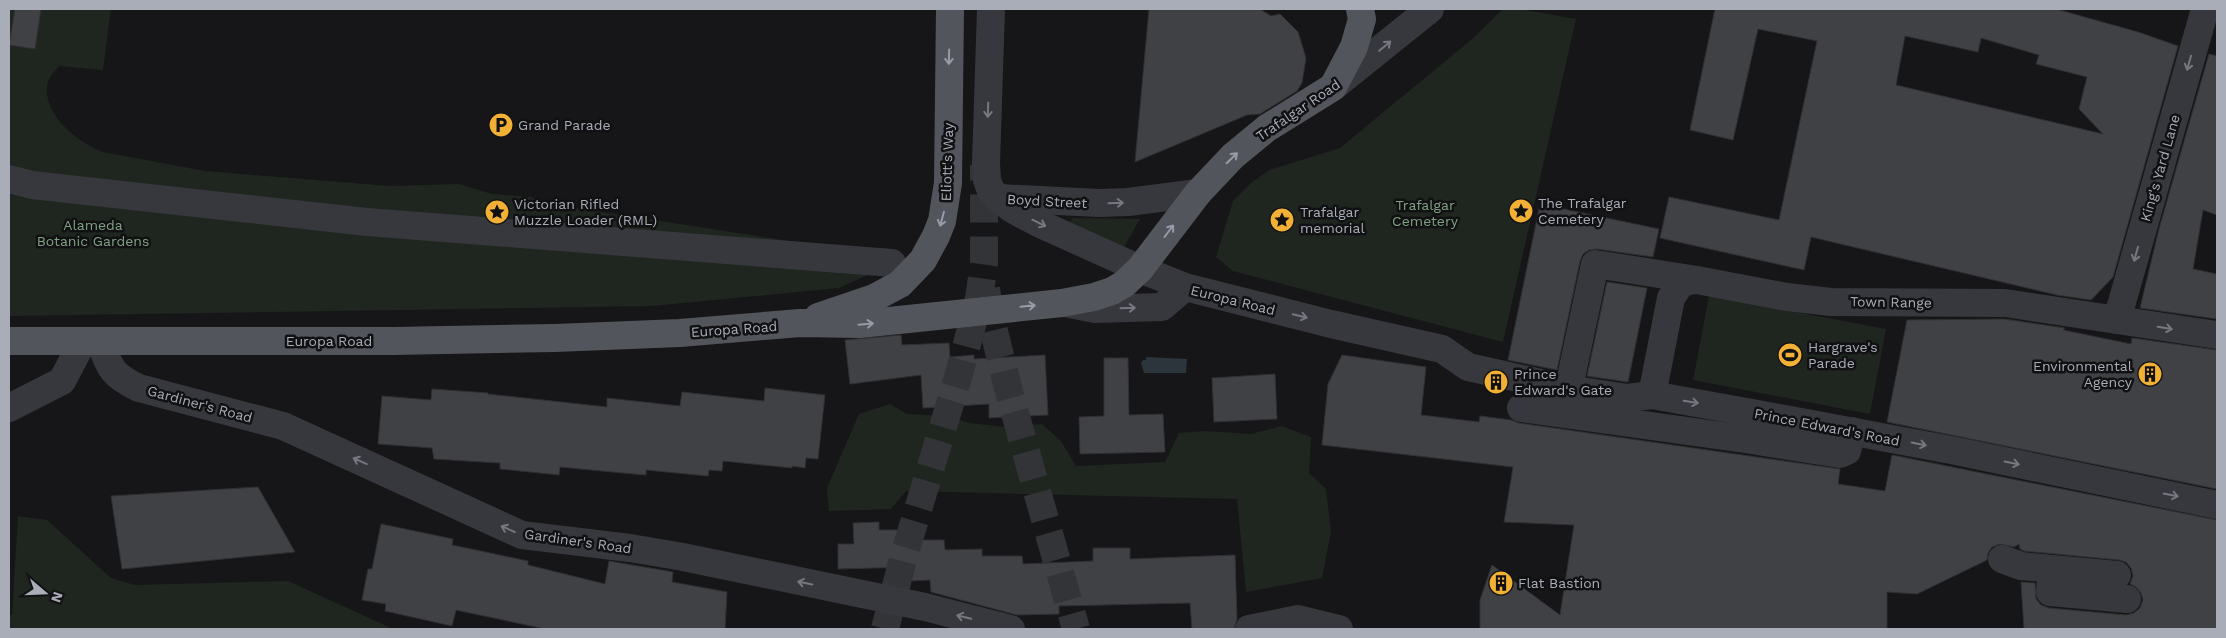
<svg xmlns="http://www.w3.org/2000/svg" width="2226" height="638" viewBox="0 0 2226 638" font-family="'Work Sans',sans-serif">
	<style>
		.green { fill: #1e261f }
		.water { fill: #2c353c }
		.building { fill: #404145; stroke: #303034; fill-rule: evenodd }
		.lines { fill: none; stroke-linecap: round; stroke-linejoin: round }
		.minor-tunnel { stroke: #333438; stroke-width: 28; stroke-dasharray: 28 14; stroke-linecap: butt }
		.minor { stroke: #37383d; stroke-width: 28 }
		.major { stroke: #53555c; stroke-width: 28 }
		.oneway { stroke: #757881 }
		.oneway2 { stroke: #979ba6 }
		.labels { text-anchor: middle; stroke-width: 5; stroke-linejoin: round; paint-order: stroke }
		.street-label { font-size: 14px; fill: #a8adb8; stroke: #111113 }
		.poi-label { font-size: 14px; fill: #a8adb8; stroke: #111113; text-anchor: start }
		.park-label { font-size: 14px; fill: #7fa381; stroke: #111113 }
	</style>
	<rect width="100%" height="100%" fill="#161618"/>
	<!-- green -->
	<g class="green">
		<path d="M9,9H111L103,70L59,66C55,71 49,77 48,82C40,113 78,143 103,152L205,171L390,186L459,184L492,194L531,197L543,203L888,256L870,274L839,288L652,306L9,316Z"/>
		<polygon points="1503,9 1520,9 1576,19 1503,342 1233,271 1216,257 1233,201 1251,183 1269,170 1340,148 1472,39"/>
		<polygon points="1072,218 1140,219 1124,247 1069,226"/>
		<polygon points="1709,296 1886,329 1870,414 1693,380"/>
		<polygon points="890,404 907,414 945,416 970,423 1005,427 1042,424 1061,441 1076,466 1165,462 1179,433 1205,431 1251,434 1282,426 1311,437 1309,473 1326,489 1331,532 1322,578 1246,592 1237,499 906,491 891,509 829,511 827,488 859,414"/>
		<polygon points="18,516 47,520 111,578 135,585 288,581 393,629 9,629 9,615 12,615"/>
	</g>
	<!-- water -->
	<polygon class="water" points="1146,357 1187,359 1186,373 1144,373 1141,363 1143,360 1146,360"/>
	<!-- building -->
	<g class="building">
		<polygon points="15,9 41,9 35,49 9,45"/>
		<polygon points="1149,9 1260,9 1271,16 1280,14 1298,32 1306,58 1302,83 1297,91 1260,114 1247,115 1135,162"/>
		<path d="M1715,9H2056L2138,32L2178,46L2113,277L2091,300L2057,295L1811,237L1804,270L1660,238L1669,197L1779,220L1817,41L1758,29L1733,140L1690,130ZM1905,36L1978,52L1981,38L2039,55L2036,64L2087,77L2079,109L2103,134L1896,85Z"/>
		<polygon points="2209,54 2217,56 2217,215 2203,210 2193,269 2217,274 2217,319 2140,308 2159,229"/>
		<polygon points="1540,204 1659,229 1653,257 1597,249 1589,250 1583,254 1580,261 1557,370 1508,360"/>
		<polygon points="1607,282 1647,288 1628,382 1587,376"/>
		<polygon points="2004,319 2065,328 2063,330 2131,344 2132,338 2217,350 2217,489 1887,422 1907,320"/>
		<polygon points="901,335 902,345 949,343 950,357 974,355 974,359 1045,355 1048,415 989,418 989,404 923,408 921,375 850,384 845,340"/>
		<polygon points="1342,355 1426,367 1421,415 1479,422 1480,416 1511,420 1519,423 1840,469 1838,484 1885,491 1892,455 2217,520 2217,629 2024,629 2021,582 2035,583 2036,599 2041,605 2049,608 2126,615 2134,613 2140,608 2143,600 2141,593 2136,587 2130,584 2133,576 2131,568 2126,562 2119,560 2024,551 2020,549 2019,544 2014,547 2000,544 1992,547 1988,553 1987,560 1917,594 1887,592 1887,629 1480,629 1480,600 1492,565 1560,615 1574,525 1504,522 1513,467 1322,445 1328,384"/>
		<polygon points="1104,358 1128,358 1129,415 1163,414 1165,452 1080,454 1079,417 1104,416"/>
		<polygon points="1275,374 1277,419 1214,422 1212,378"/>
		<polygon points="765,388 825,395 818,459 806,458 805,468 792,466 792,468 723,461 722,471 709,470 708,476 646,470 646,475 634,474 560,467 559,475 500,469 500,463 434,459 432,448 378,444 382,396 431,400 432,389 488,393 488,394 607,407 607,398 680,406 682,392 764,401"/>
		<polygon points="258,487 295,552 122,569 111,496"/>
		<polygon points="879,522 879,530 914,530 914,540 944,540 945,550 982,549 982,556 1022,556 1023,564 1093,561 1093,548 1130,548 1130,559 1235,555 1237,619 1234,629 1192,629 1190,603 1059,606 1059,614 1017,615 931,592 930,580 910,581 910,567 838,569 838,544 854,544 853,523"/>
		<polygon points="381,524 453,539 452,545 528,561 528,565 605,584 609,561 673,572 672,582 727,592 725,629 545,629 456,610 452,626 385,611 386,604 362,600 368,569 372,569"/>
	</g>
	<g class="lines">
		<!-- minor-tunnel -->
		<g class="minor-tunnel">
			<polyline points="986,289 991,319 1009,392 1076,629"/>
			<polyline points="885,629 903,559 959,374 979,299 984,263 984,165"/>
		</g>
		<!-- minor -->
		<g class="minor">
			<polyline points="991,9 986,163 987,180 991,191 1012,209 1038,223 1140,269 1185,287 1331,324 1442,349 1468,367 1568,389 1628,398 1652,395 1752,413 1951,450 2217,505"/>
			<polyline points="1333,87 1430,9"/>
			<polyline points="9,179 32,185 367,222 892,263"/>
			<polyline points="998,198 1099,203 1128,202 1198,193"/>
			<polyline points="1065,303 1095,309 1162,307 1185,287"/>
			<polyline points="2117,320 2203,16"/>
			<path d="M100,341C110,368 111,375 139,388L283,426L522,535L630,548L683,557L925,607L1011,629"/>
			<polyline points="1652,395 1671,298 1679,286 1687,281 1697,280 1787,297 1831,302 2005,303 2217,335"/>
			<polyline points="1565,406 1595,264 1697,280"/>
			<polyline points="9,408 62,381 83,341"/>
			<polyline points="1521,408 1745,439 1840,454 1847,451 1852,431"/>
			<polyline points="2002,559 2021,566 2117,575"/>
			<polyline points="2052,569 2050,592 2127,599"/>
			<polyline points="1249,629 1298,619 1339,629"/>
		</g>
		<!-- major -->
		<g class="major">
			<polyline points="818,317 874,298 900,284 923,260 936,236 942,221 948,183 950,9"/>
			<polyline points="9,341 393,341 555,338 680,333 800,323 860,324 1062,303 1094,297 1112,291 1124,284 1140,269 1198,193 1233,156 1267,128 1333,87 1354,47 1362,19 1360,9"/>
		</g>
	</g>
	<!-- one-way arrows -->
	<defs><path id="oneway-shaft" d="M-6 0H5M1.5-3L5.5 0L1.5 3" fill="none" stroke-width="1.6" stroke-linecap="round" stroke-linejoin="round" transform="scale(1.25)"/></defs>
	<g class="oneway">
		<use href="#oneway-shaft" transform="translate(1385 46) rotate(-40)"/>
		<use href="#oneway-shaft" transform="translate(2189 63) rotate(106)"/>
		<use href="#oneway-shaft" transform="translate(988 110) rotate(92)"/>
		<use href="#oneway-shaft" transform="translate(1116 203) rotate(-2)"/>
		<use href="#oneway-shaft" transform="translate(1039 223) rotate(26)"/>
		<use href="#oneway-shaft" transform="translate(2136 254) rotate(106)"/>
		<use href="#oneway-shaft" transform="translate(1128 308) rotate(-2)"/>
		<use href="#oneway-shaft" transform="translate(1300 316) rotate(14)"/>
		<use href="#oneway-shaft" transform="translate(2165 328) rotate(10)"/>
		<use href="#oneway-shaft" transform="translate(1691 402) rotate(10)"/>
		<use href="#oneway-shaft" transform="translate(1919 444) rotate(11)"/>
		<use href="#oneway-shaft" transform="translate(360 461) rotate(-156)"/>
		<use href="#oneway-shaft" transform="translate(2012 463) rotate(11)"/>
		<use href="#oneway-shaft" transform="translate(2171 495) rotate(11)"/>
		<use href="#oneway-shaft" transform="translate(508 529) rotate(-156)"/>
		<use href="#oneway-shaft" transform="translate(805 583) rotate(-168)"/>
		<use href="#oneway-shaft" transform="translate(964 617) rotate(-166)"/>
	</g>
	<g class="oneway2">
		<use href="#oneway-shaft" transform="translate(949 57) rotate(91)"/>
		<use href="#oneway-shaft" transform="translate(1232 158) rotate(-44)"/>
		<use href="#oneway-shaft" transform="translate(942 219) rotate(105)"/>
		<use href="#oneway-shaft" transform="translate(1169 231) rotate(-53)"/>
		<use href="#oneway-shaft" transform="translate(1028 306) rotate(-6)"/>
		<use href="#oneway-shaft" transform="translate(866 324) rotate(-5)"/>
	</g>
	<!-- icons -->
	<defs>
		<symbol id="parking-disc" viewBox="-11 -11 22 22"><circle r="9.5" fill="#f2b134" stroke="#111113"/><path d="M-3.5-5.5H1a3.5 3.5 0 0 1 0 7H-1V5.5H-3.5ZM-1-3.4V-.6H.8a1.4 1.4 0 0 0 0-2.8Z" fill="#111"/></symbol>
		<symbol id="sight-disc" viewBox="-11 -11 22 22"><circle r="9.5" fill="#f2b134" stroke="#111113"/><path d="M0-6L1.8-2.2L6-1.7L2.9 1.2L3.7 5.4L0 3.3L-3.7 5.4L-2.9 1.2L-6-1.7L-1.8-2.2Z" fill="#111"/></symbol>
		<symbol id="stadium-disc" viewBox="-11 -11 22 22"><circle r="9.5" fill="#f2b134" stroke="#111113"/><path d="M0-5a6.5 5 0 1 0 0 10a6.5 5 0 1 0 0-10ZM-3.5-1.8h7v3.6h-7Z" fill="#111"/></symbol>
		<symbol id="building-disc" viewBox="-11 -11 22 22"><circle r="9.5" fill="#f2b134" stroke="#111113"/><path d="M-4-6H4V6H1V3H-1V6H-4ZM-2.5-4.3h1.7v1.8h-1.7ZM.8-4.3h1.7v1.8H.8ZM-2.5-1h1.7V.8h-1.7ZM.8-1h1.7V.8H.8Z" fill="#111"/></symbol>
	</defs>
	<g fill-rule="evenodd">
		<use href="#parking-disc" x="487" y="111" width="28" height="28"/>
		<use href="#sight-disc" x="1507" y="197" width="28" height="28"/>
		<use href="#sight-disc" x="483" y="198" width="28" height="28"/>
		<use href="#sight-disc" x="1268" y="206" width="28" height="28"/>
		<use href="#stadium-disc" x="1776" y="341" width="28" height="28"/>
		<use href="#building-disc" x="2136" y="360" width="28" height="28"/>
		<use href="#building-disc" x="1482" y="368" width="28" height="28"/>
		<use href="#building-disc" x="1487" y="569" width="28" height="28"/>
	</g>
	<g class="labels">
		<!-- street labels -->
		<g class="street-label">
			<text transform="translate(1298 110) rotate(-34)" y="5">Trafalgar Road</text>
			<text transform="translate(947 162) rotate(-88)" y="5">Eliott's Way</text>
			<text transform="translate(2160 168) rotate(-74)" y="5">King's Yard Lane</text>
			<text transform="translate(1047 201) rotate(3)" y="5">Boyd Street</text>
			<text transform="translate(1233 300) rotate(14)" y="5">Europa Road</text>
			<text transform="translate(1891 302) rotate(1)" y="5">Town Range</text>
			<text transform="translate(734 329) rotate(-4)" y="5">Europa Road</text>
			<text x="329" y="346">Europa Road</text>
			<text transform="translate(200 404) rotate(15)" y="5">Gardiner's Road</text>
			<text transform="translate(1827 427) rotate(11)" y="5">Prince Edward's Road</text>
			<text transform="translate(578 541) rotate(8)" y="5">Gardiner's Road</text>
		</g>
		<!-- poi labels -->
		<g class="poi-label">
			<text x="518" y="130">Grand Parade</text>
			<text x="1538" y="208">The Trafalgar<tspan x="1538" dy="16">Cemetery</tspan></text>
			<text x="514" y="209">Victorian Rifled<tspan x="514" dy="16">Muzzle Loader (RML)</tspan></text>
			<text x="1300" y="217">Trafalgar<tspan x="1300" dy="16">memorial</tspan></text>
			<text x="1808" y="352">Hargrave's<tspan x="1808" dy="16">Parade</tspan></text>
			<text x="2132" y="371" text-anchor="end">Environmental<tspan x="2132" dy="16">Agency</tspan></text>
			<text x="1514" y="379">Prince<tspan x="1514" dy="16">Edward's Gate</tspan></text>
			<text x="1518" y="588">Flat Bastion</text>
		</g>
		<!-- park labels -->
		<g class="park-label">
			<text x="1425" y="210">Trafalgar<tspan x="1425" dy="16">Cemetery</tspan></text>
			<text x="93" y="230">Alameda<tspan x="93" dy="16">Botanic Gardens</tspan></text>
		</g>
	</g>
	<!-- border -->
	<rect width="2226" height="638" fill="none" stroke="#a8adb8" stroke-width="20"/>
	<!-- north arrow -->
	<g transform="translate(45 593) rotate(109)" stroke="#111113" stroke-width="4" paint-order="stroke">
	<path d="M0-4L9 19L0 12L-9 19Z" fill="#a8adb8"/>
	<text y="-8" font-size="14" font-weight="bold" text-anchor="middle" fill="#a8adb8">N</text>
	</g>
</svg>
